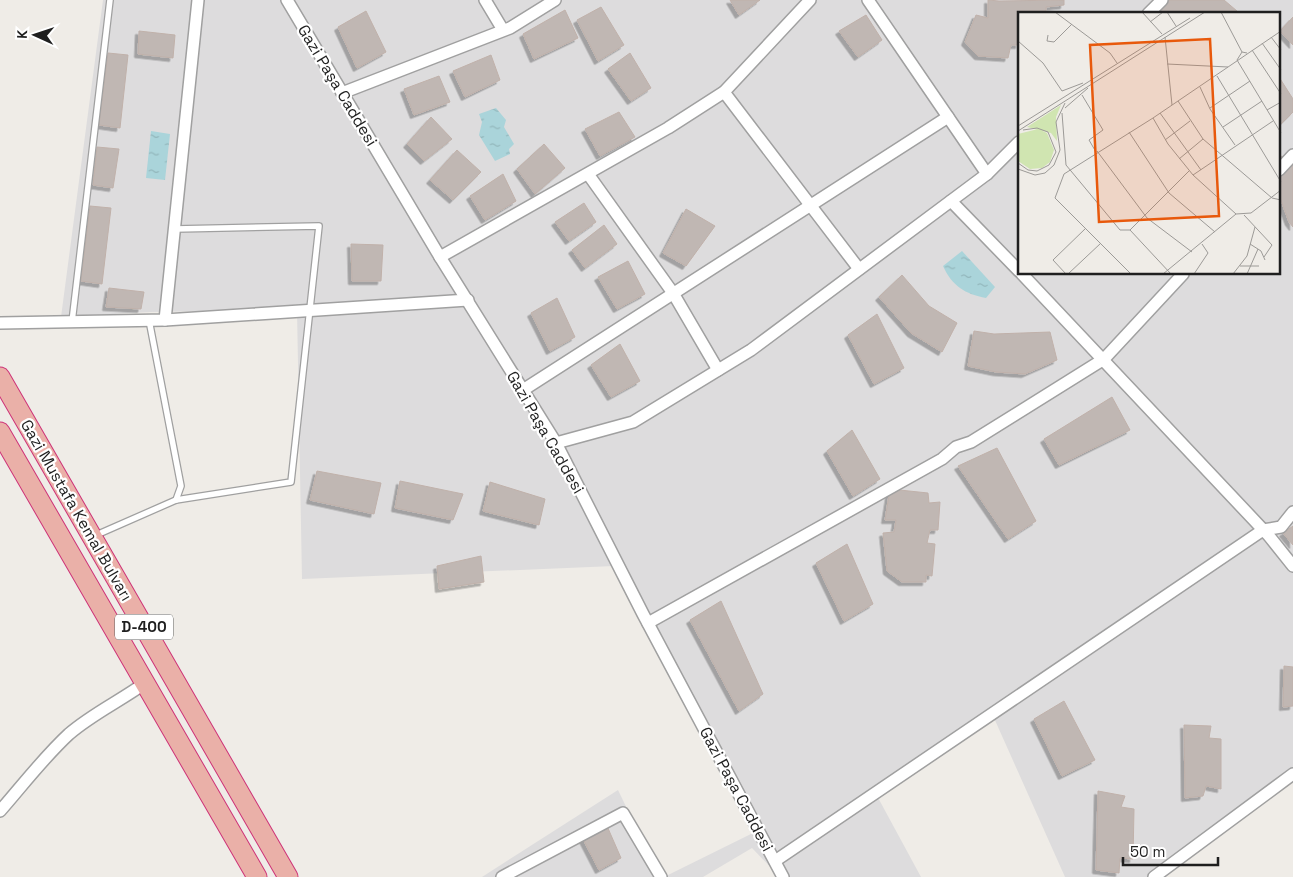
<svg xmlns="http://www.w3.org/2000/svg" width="1293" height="877" viewBox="0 0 1293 877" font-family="'Space Grotesk',sans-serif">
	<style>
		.residential { fill: #dddcdd; fill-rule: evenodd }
		.water { fill: url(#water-ripples) }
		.building { fill: #c0b7b3; stroke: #c0b1aa; filter: url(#shadow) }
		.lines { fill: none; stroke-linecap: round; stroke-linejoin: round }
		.service-casing { stroke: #a0a0a0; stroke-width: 8 }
		.minor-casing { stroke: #a0a0a0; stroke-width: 14 }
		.trunk-casing { stroke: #ce3378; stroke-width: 21 }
		.service { stroke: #fff; stroke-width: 5.5 }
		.minor { stroke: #fff; stroke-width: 11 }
		.trunk { stroke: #eab0a8; stroke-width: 19 }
		.labels { text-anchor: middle; stroke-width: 4.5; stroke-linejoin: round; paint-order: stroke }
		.shield { fill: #fff; stroke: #626262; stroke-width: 1 }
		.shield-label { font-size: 15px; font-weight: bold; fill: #1f1f1f }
		.street-label { font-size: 16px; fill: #1f1f1f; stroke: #fff }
		.inset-road { fill: none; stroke: #9c9a97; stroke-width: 1 }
		.view { fill: #e8590c; fill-opacity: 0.15; stroke: #e8590c; stroke-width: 2.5 }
		.inset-edge { fill: none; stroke: #1f1f1f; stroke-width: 2.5 }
	</style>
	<defs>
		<pattern id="water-ripples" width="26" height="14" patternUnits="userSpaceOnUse" patternTransform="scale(1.25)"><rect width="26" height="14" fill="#aad4da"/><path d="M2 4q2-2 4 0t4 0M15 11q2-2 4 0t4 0" fill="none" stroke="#92b6bb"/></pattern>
		<filter id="shadow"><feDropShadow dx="-3.5" dy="3.5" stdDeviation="0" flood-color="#0004"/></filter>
	</defs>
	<rect width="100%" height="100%" fill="#efece7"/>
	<!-- residential -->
	<g class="residential">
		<path d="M103,0H1293V773L1157,877H1065L994,718L876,794L921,877H780L752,848L703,877H664L759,830L614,566L302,579L297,310L150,312L61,317ZM1019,14H1279V274H1019Z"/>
		<polygon points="618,790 660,877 482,877"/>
	</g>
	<!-- water -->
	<g class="water">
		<polygon points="496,108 506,120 504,127 514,144 509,149 510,154 495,161 479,135 482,122 479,114"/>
		<polygon points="151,131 170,134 165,180 146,178"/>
		<path d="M962,251L995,287L986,298C965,294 952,286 943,266Z"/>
	</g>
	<!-- building -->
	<g class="building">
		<polygon points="730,0 760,0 739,15"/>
		<polygon points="988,0 999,1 1064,0 1064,5 1046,7 1046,14 1019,14 1019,45 1011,45 1008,58 978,56 965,42 976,15 988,18"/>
		<polygon points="1170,0 1224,0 1237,11 1235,14 1160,14 1158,12"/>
		<polygon points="601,7 624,45 598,61 577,20"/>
		<polygon points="565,10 578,38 534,59 523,34"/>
		<polygon points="366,11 386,52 357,68 338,27"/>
		<polygon points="866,15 882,40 858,57 839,31"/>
		<polygon points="1293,17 1293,45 1280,31"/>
		<polygon points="139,31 175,35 173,58 138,54"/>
		<polygon points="108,53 128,55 120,128 99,125"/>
		<polygon points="630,53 651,88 631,101 608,69"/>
		<polygon points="491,55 500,80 465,97 453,71"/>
		<polygon points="439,76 450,102 414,115 404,89"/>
		<polygon points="1279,77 1293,99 1293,112 1279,126"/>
		<polygon points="619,112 635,137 600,156 585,129"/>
		<polygon points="431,117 452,139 424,161 407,144"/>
		<polygon points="544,144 565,168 535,194 517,169"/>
		<polygon points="97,147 119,149 113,188 93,185"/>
		<polygon points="457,150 481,172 453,200 430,180"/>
		<polygon points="1279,156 1293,158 1293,227 1289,222 1279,195"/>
		<polygon points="503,174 516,201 485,220 470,196"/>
		<polygon points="584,203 596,222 569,241 555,222"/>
		<polygon points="90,206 111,208 102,284 81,281"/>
		<polygon points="686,209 715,226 686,266 663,253"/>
		<polygon points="604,225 617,244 585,268 572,250"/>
		<polygon points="351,244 383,245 381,281 352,281"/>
		<polygon points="628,261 645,294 617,309 598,277"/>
		<polygon points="902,275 929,306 957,323 942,352 911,333 879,297"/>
		<polygon points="109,288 144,292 141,309 106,307"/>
		<polygon points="557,298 575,337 550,351 531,313"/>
		<polygon points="877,314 904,368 874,384 848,335"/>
		<polygon points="974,331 994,334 1050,332 1057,360 1025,374 996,372 968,366"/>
		<polygon points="620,344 640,381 611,397 591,365"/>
		<polygon points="1112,397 1130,430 1059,465 1044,439"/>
		<polygon points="852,430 880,479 853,496 827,451"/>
		<polygon points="997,448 1036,521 1008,539 958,466"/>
		<polygon points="317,471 381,483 374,514 310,500"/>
		<polygon points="400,481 463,494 453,520 395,508"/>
		<polygon points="490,482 545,499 539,525 483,511"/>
		<polygon points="890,489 928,493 929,503 940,502 938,530 930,530 927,543 935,544 932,576 926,575 926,582 902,582 887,571 883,533 894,532 896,520 885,520"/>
		<polygon points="1293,526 1293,545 1283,533"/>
		<polygon points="847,544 873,604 844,621 816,563"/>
		<polygon points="481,556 484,582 439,589 437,566"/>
		<polygon points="721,601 763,694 739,711 690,620"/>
		<polygon points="1284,666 1293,667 1293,706 1283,707"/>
		<polygon points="1064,701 1095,760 1062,776 1034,719"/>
		<polygon points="1184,725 1211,726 1209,738 1221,739 1221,789 1206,786 1203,796 1185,798"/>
		<polygon points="1098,791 1125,796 1121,807 1134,809 1133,859 1120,858 1119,873 1096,870"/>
		<polygon points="607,826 621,858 599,870 583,839"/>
	</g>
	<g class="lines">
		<defs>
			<g id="service">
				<polyline points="149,320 181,486 176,500"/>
				<polyline points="72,322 110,0"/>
				<polyline points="94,536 176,500 291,482 319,226 175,229"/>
			</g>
			<g id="minor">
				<polyline points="287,0 440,257 556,443 643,614 783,877"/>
				<polyline points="485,0 503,30"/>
				<polyline points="868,0 987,174"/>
				<polyline points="1148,14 1162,0"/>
				<polyline points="724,92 859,269"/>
				<polyline points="342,93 510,28 555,0"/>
				<polyline points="1279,170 1293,155"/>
				<polyline points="588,174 673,293 718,370"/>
				<polyline points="951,201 1019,271"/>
				<polyline points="440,257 668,128 724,92 810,0"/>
				<polyline points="1022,274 1269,536 1293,566"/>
				<polyline points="165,320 198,0"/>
				<polyline points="0,323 165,320 468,300"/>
				<polyline points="523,390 948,117"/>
				<polyline points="556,443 633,422 751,350 987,174 1019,142"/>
				<polyline points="648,623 942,459 956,447 971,442 1104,359 1183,274"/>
				<path d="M0,811C22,786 44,757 69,734C92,714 120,701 145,683"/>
				<polyline points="775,861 1263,530 1281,527 1293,512"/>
				<polyline points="502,877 623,813 661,877"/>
				<polyline points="1154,877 1293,774"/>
			</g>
			<g id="trunk">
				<polyline points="0,377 288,877"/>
				<polyline points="0,432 257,877"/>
			</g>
		</defs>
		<!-- service casing -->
		<use href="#service" class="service-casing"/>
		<!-- minor casing -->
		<use href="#minor" class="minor-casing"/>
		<!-- trunk casing -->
		<use href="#trunk" class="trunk-casing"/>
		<!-- service -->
		<use href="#service" class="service"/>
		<!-- minor -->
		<use href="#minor" class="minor"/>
		<!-- trunk -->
		<use href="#trunk" class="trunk"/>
	</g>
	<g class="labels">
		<!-- shield labels -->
		<rect class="shield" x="115" y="614.5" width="58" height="25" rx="4"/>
		<g class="shield-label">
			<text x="144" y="632">D-400</text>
		</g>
		<!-- street labels -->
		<g class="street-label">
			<text transform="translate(338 85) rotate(59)" y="6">Gazi Paşa Caddesi</text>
			<text transform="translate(546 432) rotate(60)" y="6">Gazi Paşa Caddesi</text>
			<text transform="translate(77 510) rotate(60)" y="6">Gazi Mustafa Kemal Bulvarı</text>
			<text transform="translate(737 789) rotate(62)" y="6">Gazi Paşa Caddesi</text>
		</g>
	</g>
	<!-- overview -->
	<g transform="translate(1018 12)">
		<rect width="262" height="262" fill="#efece7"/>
		<path d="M43,93L38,105L39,129L33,121L9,115ZM20,117L29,121L36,138L32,150L24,156L12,157L0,149V122Z" fill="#d0e5b1"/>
		<path class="inset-road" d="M37,0L92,41L99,51M124,0L144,22M149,0L158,14M203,0L224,40L229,41M132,10L145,0M30,23L29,29L36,30L54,12M147,25L154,93M253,25L263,38M0,29L25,51L44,79L65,71M244,31L263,58M234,38L263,82M224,40L219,48L263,121M149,52L210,55M199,64L263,170M182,75L192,97L217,133M64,83L85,118L71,128L78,140M160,89L185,127L254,186L263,188M47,96L70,76M192,96L232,69M249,98L263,90M44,101L48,153L102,218H112L153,262M142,101L183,158M135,106L150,132L175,163L218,202L233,201L263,178M0,114L172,6M205,115L244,89M0,119L187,0M111,120L151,181L197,220M147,128L172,109M79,139L129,206L174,240M161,147L185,127M0,151L10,158L19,159L31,153L38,140L30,120L19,116L5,118M0,157L17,163L27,161L36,153L42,138L38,110L47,91M175,163L255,109M226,203L254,233L246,245M112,218L171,159M232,232L243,239L247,248M222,254H241M48,262L35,248L68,216M50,262L83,231M113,262L37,186L46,162L135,106L263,19M145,262L218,202M176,262L190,241L184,232M215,262L229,244L237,215M229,262L240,237"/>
		<path class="view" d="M192,27L201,204L81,210L72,33Z"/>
		<rect width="262" height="262" class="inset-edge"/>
	</g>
	<!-- north arrow -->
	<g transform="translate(35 35) rotate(273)" stroke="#ffffff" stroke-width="4" paint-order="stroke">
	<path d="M0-4L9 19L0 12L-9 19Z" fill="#1f1f1f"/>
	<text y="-8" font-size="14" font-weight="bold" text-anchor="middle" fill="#1f1f1f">K</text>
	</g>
	<!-- scale -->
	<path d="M1123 857v8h95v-8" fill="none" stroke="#1f1f1f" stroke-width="2.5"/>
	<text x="1130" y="857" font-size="15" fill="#1f1f1f" stroke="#ffffff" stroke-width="4" paint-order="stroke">50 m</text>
</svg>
